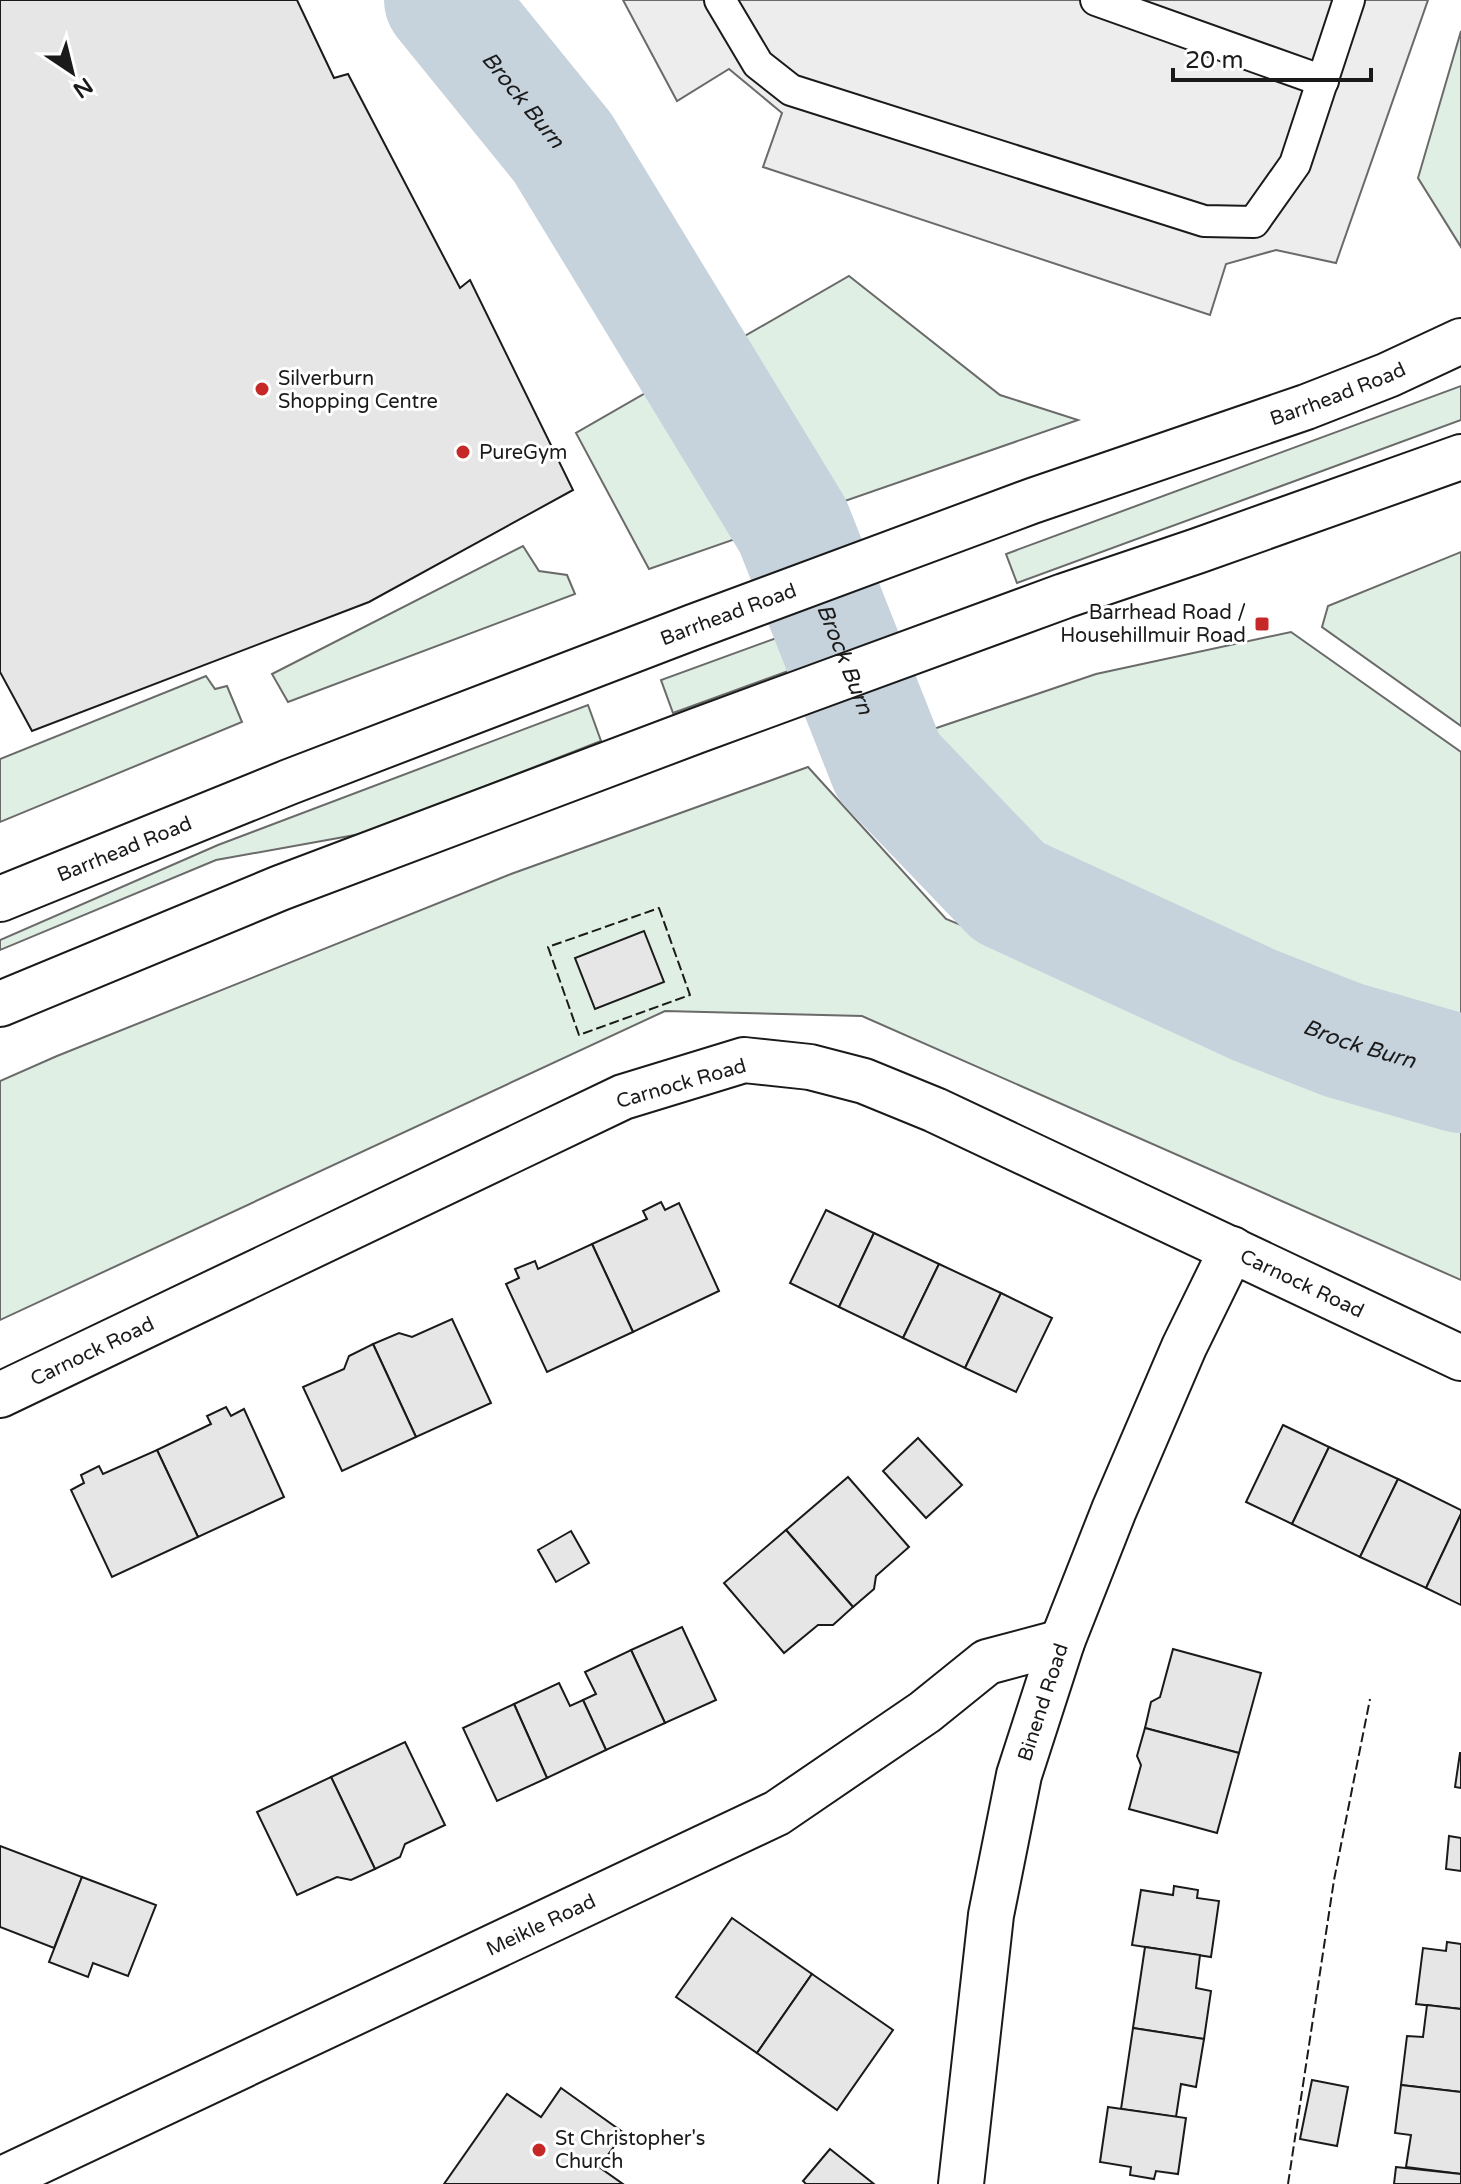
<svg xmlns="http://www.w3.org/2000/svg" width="1461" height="2184" viewBox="0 0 1461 2184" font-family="'Varela Round',sans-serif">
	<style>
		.green { fill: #e0efe3; stroke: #6a6a6a; stroke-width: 2 }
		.parking { fill: #ededed; stroke: #6a6a6a; stroke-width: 2 }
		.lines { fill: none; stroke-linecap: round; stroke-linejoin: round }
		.river { stroke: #c6d2dc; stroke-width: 118 }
		.building { fill: #e6e6e6; stroke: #1a1a1a; stroke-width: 2 }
		.service-casing { stroke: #1a1a1a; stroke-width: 34 }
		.minor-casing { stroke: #1a1a1a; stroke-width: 48 }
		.secondary-casing { stroke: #1a1a1a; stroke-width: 48 }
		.service { stroke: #fff; stroke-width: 30 }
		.minor { stroke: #fff; stroke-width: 44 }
		.secondary { stroke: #fff; stroke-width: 44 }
		.fence { stroke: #1a1a1a; stroke-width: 2; stroke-dasharray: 10 4; stroke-linecap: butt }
		.poi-dot { fill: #c62828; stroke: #fff; stroke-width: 3 }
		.labels { text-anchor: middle; stroke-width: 6; stroke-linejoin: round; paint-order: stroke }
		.poi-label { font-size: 20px; fill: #1a1a1a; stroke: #fff; text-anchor: start }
		.street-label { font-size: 20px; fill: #1a1a1a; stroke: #fff }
		.water-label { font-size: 22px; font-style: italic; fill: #1a1a1a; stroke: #fff }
	</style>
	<rect width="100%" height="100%" fill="#fff"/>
	<!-- green -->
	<g class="green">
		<polygon points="1461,31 1461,247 1418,178"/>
		<polygon points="849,276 1000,395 1078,420 649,569 576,433"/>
		<polygon points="1461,386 1461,420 1017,583 1006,554"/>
		<polygon points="523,546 539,571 567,575 575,594 288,702 272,674"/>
		<polygon points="1461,552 1461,726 1322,627 1328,606"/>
		<polygon points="793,632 805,665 673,713 661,680"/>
		<polygon points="1291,632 1461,752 1461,1051 1357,1027 1274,986 1170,950 1055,902 1024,883 991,839 898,741 1096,674"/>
		<polygon points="206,676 215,689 227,686 242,722 0,822 0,759"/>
		<polygon points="588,705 601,741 366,833 216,860 0,950 0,940 218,845"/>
		<polygon points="808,767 946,919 1461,1128 1461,1280 862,1016 665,1011 0,1320 0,1081 57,1056 511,874"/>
	</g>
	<!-- parking -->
	<polygon class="parking" points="623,0 1428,0 1336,263 1276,250 1226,264 1210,315 763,167 782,113 729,69 677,101"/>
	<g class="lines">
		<!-- river -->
		<path class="river" id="s1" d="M443,0L563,148L793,526L888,766L1009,892L1254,1005L1343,1040L1461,1074"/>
	</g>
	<!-- building -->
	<g class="building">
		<polygon points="0,0 297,0 334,78 348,74 460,288 470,280 573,490 369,602 32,731 0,672"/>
		<polygon points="644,931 664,982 595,1009 575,958"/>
		<polygon points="661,1202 665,1210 679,1203 719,1291 633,1332 592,1244 647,1219 643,1211"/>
		<polygon points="826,1210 874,1233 839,1307 790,1283"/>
		<polygon points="874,1233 939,1264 903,1338 839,1307"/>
		<polygon points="592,1244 633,1332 547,1372 506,1284 519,1278 515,1269 535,1261 538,1269"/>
		<polygon points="939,1264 1001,1293 965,1368 903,1338"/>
		<polygon points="1001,1293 1052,1318 1016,1392 965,1368"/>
		<polygon points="452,1319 491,1403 416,1437 373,1344 399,1333 412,1337"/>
		<polygon points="373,1344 416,1437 342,1471 303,1387 344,1369 349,1356"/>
		<polygon points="226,1407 231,1416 244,1409 284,1497 198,1537 157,1450 211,1424 207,1416"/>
		<polygon points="1283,1425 1329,1447 1292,1524 1246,1502"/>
		<polygon points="918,1438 962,1485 926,1518 883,1471"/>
		<polygon points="1329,1447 1398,1479 1360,1557 1292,1524"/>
		<polygon points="157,1450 198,1537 112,1577 71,1490 84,1483 81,1475 99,1466 103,1474"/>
		<polygon points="848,1477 909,1547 876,1576 874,1589 853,1607 786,1530"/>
		<polygon points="1398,1479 1461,1510 1461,1514 1426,1588 1360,1557"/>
		<polygon points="1461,1514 1461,1605 1426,1588"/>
		<polygon points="786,1530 853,1607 833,1625 818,1625 784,1653 724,1583"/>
		<polygon points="571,1531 589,1563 556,1582 538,1550"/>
		<polygon points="682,1627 716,1700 665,1723 631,1650"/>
		<polygon points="1173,1649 1261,1673 1239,1753 1145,1728 1151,1702 1160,1697"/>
		<polygon points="631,1650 665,1723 606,1750 583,1700 596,1694 585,1672"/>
		<polygon points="559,1683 570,1706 583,1700 606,1750 547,1778 514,1704"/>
		<polygon points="514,1704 547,1778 497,1801 463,1728"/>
		<polygon points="1145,1728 1239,1753 1217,1833 1129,1809 1141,1765 1137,1756"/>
		<polygon points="405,1742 445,1825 405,1844 400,1857 375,1869 331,1777"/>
		<polygon points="1460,1753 1461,1753 1461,1788 1455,1787"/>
		<polygon points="331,1777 375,1869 351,1880 337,1877 297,1895 257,1812"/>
		<polygon points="1449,1836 1461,1838 1461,1871 1446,1869"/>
		<polygon points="0,1846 82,1877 54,1948 0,1927"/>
		<polygon points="82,1877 156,1905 128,1976 93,1963 88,1977 49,1962"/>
		<polygon points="1174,1886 1198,1890 1197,1898 1219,1901 1211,1957 1132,1945 1141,1890 1173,1895"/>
		<polygon points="732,1918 812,1974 757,2053 676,1997"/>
		<polygon points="1447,1942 1461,1944 1461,2009 1416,2004 1423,1948 1446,1951"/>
		<polygon points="1145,1947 1200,1955 1196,1988 1211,1991 1204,2039 1133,2028"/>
		<polygon points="812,1974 893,2030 837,2110 757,2053"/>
		<polygon points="1427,2005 1461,2009 1461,2092 1401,2085 1407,2036 1423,2037"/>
		<polygon points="1133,2028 1204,2039 1196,2087 1181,2084 1176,2117 1121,2109"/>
		<polygon points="1312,2080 1348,2087 1337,2146 1300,2139"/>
		<polygon points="1401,2085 1461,2092 1461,2174 1406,2167 1411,2135 1395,2133"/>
		<polygon points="561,2088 624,2133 599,2167 623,2184 444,2184 507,2094 541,2117"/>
		<polygon points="1108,2107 1186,2118 1178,2174 1156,2171 1154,2179 1130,2175 1131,2167 1100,2162"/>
		<polygon points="830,2149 874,2184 806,2184 803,2181"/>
		<polygon points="1396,2167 1461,2174 1461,2184 1394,2184"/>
	</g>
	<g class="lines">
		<defs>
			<g id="service">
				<polyline points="720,0 758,64 791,90 1204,221 1254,222 1295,164 1349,0"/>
				<polyline points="1096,0 1323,81"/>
			</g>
			<g id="minor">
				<path id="s2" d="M0,1395L623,1097L744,1060L810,1067L864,1081L935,1110L1461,1358"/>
				<path id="s3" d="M0,2180L777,1813L925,1712L987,1662L1062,1642"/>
				<path id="s4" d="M961,2184L991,1915L1019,1775L1062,1642L1114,1510L1184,1347L1232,1249"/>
			</g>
			<g id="secondary">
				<path id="s5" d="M0,899L289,782L693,627L1032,501L1306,407L1388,375L1461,341"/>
				<polyline points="0,1004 280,888 696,731 1064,596 1197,551 1461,457"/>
			</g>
		</defs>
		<!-- service casing -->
		<use href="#service" class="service-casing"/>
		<!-- minor casing -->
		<use href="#minor" class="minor-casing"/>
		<!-- secondary casing -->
		<use href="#secondary" class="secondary-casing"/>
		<!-- service -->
		<use href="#service" class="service"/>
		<!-- minor -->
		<use href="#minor" class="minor"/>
		<!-- secondary -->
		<use href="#secondary" class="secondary"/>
		<!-- fence -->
		<g class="fence">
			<polygon points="659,908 690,995 579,1035 548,947"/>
			<polyline points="1288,2184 1334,1880 1370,1699"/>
		</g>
	</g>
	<!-- markers -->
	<g class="poi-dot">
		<circle cx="262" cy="389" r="8"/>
		<circle cx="463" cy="452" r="8"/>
		<rect x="1254" y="616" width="16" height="16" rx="4"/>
		<circle cx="539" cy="2150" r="8"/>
	</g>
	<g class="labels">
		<!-- poi labels -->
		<g class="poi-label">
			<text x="278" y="385">Silverburn<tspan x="278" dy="23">Shopping Centre</tspan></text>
			<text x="479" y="459">PureGym</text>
			<text x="1246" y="619" text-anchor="end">Barrhead Road /<tspan x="1246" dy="23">Househillmuir Road</tspan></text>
			<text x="555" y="2145">St Christopher's<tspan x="555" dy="23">Church</tspan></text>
		</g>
		<!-- street labels -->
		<g class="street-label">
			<text dy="7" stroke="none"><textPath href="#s5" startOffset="1430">Barrhead Road</textPath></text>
			<text dy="7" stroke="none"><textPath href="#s5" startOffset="782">Barrhead Road</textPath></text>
			<text dy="7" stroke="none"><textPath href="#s5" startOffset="134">Barrhead Road</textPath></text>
			<text transform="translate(681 1083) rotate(-16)" y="7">Carnock Road</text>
			<text dy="7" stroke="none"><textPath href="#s2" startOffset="1422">Carnock Road</textPath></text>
			<text dy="7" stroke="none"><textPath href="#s2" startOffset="102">Carnock Road</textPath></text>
			<text dy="7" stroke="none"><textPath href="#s4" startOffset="490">Binend Road</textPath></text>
			<text dy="7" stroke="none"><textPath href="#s3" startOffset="598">Meikle Road</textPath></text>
		</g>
		<!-- water labels -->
		<g class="water-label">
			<text dy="8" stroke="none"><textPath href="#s1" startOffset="128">Brock Burn</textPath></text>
			<text dy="8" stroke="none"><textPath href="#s1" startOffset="776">Brock Burn</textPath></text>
			<text dy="8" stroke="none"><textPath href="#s1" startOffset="1448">Brock Burn</textPath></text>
		</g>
	</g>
	<!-- north arrow -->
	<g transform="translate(72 72) rotate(145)" stroke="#ffffff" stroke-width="6" paint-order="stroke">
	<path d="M0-6L14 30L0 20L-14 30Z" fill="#1a1a1a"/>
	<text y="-12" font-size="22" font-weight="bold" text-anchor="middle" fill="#1a1a1a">N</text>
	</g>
	<!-- scale -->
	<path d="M1173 68v12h198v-12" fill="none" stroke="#1a1a1a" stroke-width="4"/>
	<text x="1185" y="68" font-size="24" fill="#1a1a1a" stroke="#ffffff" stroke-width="6" paint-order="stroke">20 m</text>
</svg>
